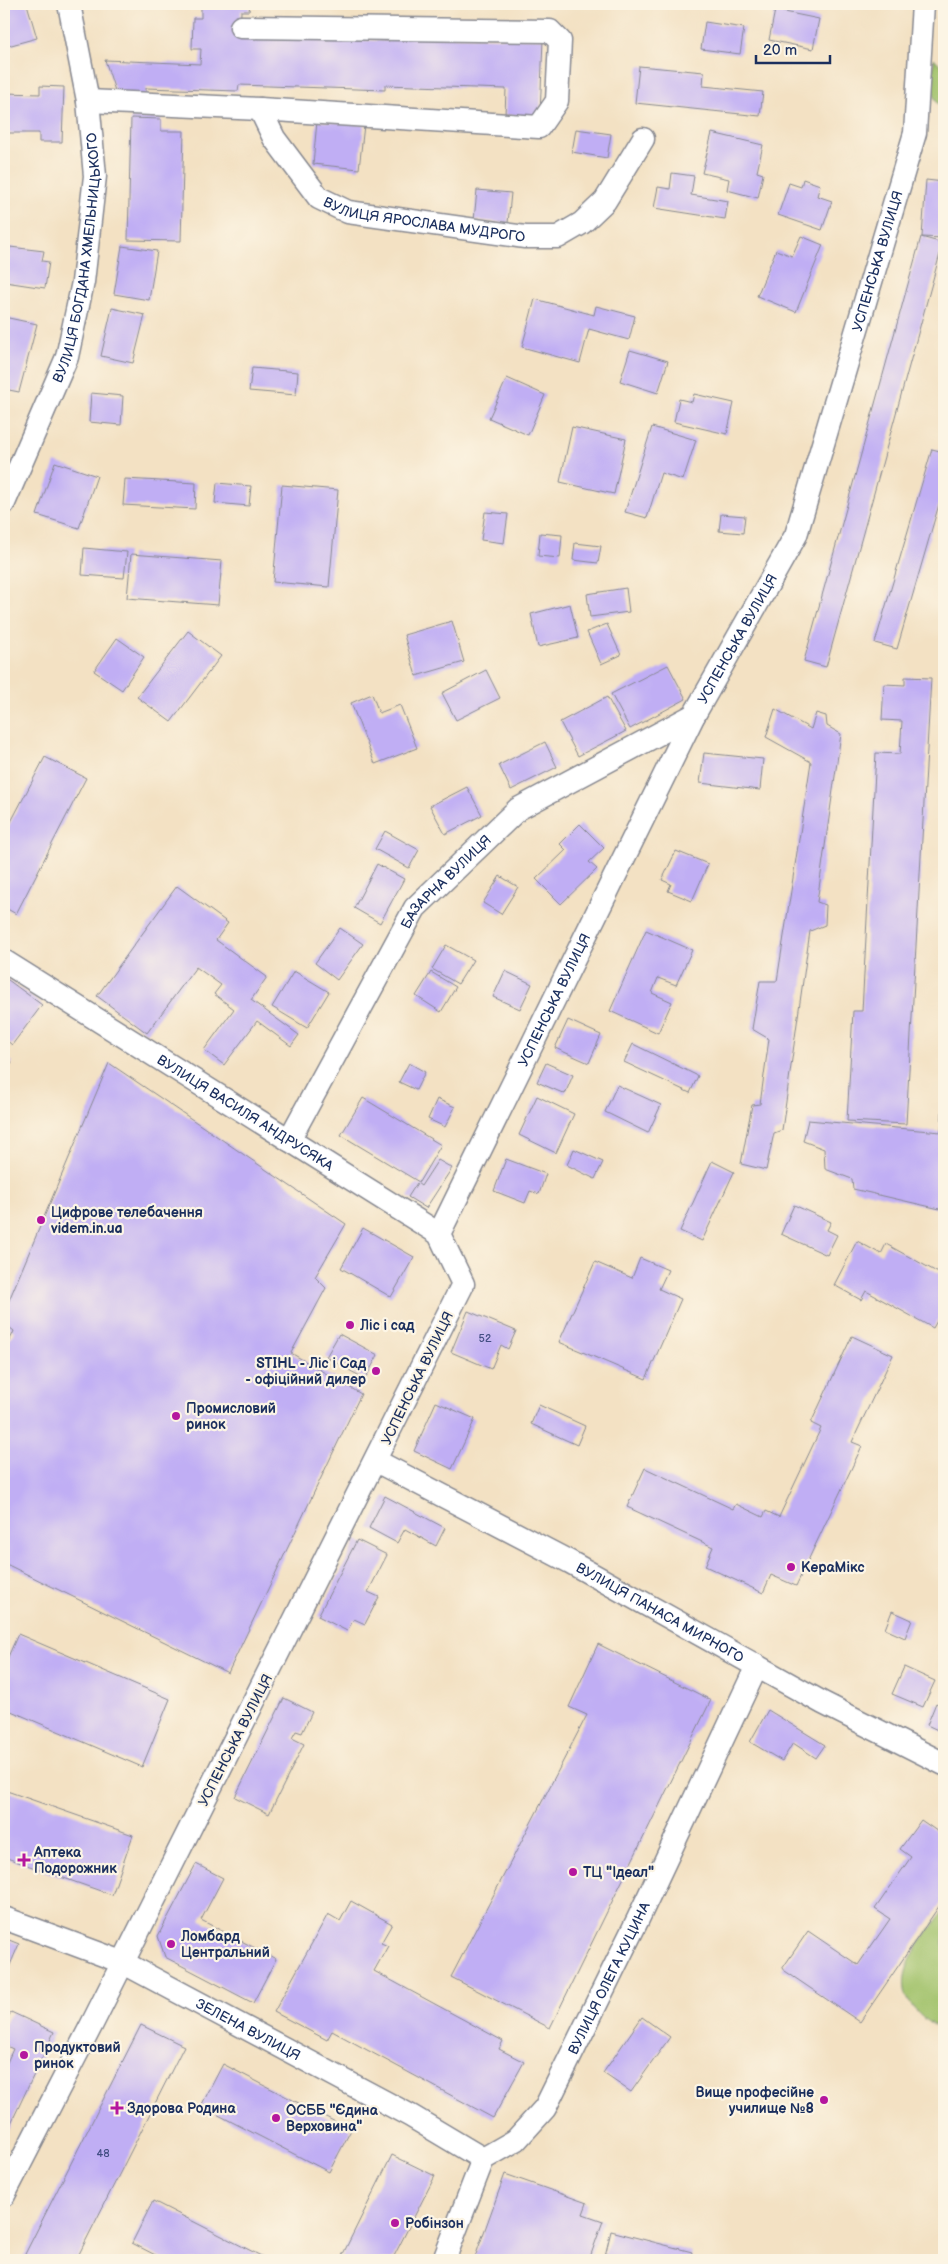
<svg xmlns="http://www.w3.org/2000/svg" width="948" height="2264" viewBox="0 0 948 2264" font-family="'Balsamiq Sans',sans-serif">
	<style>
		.green { fill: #a1c26b; stroke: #5e7864 }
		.building { fill: #c0aef4 }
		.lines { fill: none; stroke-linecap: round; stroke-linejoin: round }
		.street-casing { stroke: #878890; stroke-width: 25 }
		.street { stroke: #fff; stroke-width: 22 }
		.poi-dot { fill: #b5179e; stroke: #fcf5e5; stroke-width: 2 }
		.labels { text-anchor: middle; stroke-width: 4.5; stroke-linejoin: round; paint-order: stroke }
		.number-label { font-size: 11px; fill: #444f84 }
		.street-label { font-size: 14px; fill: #1b2f5e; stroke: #fcf5e5 }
		.poi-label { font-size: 14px; font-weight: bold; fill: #1b2f5e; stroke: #fcf5e5; text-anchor: start }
	</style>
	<rect width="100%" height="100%" fill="#fcf5e5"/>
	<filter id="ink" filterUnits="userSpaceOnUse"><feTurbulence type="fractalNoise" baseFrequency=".02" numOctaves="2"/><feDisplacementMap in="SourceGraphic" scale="10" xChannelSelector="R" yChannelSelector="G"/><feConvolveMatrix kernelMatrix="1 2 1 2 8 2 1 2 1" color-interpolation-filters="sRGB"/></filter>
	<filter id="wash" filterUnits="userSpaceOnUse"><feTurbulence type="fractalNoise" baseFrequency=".0096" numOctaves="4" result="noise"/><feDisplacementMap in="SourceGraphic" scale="20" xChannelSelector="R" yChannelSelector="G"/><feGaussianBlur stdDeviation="1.12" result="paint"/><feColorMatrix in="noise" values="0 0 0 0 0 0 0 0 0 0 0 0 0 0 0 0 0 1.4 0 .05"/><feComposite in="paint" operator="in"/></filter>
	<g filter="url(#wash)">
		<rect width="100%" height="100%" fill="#f3e1c3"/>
		<!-- green -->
		<g class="green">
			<path d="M934,58L944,69V109C928,99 933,75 934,58Z"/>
			<path d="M944,1910V2030C933,2026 924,2020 916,2011C885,1977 924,1939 944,1910Z"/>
		</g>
		<g id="blocks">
			<!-- building -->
			<g class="building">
				<polygon points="4,4 27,4 37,38 4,47"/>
				<polygon points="201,4 250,4 249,11 241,11 240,37 389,41 389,35 543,39 540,116 505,115 506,89 385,85 385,90 239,85 238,91 146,88 146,97 117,97 105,60 200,64 201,49 192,49 193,18 201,18"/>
				<polygon points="775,10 819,19 813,49 769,40"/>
				<polygon points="705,22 744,28 740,54 701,49"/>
				<polygon points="639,66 704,72 703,86 763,92 760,116 635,103"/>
				<polygon points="40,86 64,87 62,142 39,142 39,133 4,133 4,93 40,94"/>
				<polygon points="131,118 161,119 161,131 184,131 181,241 128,240"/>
				<polygon points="317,121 364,125 359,169 313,164"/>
				<polygon points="576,129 611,134 607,158 572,152"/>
				<polygon points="712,133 763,145 757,172 763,174 758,198 727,190 729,179 702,173"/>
				<polygon points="672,173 694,176 691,195 728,201 725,219 654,208 658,187 670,189"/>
				<polygon points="803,179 820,185 817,196 832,201 822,230 778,215 789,183 801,187"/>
				<polygon points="926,180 944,182 944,238 922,237"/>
				<polygon points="477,190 511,193 508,223 474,220"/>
				<polygon points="801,236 823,245 796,312 757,296 776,250 792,256"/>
				<polygon points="921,237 943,243 826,667 804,661"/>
				<polygon points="122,246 157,251 149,300 114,294"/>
				<polygon points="10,247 44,251 42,261 49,262 45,288 5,282"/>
				<polygon points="535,299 594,315 596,306 635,316 629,340 589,329 580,363 522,347"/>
				<polygon points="112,308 145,315 133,363 101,356"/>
				<polygon points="4,317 37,324 19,392 4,389"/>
				<polygon points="630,350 668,361 658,393 620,381"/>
				<polygon points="252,368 298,372 296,395 249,391"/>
				<polygon points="507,378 545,395 528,435 489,418"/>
				<polygon points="91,393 123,396 121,425 89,422"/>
				<polygon points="694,394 734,403 727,434 674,422 679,399 692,402"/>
				<polygon points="572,427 626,439 614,494 560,482"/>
				<polygon points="652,427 696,440 683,480 661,473 647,518 625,512"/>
				<polygon points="932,449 944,452 944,487 897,649 875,643"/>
				<polygon points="55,462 97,476 79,528 37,515"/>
				<polygon points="125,479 196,483 195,509 123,505"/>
				<polygon points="217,483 251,486 249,506 215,503"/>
				<polygon points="282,485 338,490 329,587 273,582"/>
				<polygon points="485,512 508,514 504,543 481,540"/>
				<polygon points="721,514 745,516 743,533 719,531"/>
				<polygon points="540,533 562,535 560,558 538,556"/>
				<polygon points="575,543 601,546 598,563 573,560"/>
				<polygon points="84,548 127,552 124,578 82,575"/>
				<polygon points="131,554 222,561 218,605 127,598"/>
				<polygon points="626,588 629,612 590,617 587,594"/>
				<polygon points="570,604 578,638 538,647 531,614"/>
				<polygon points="452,621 464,662 416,676 404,635"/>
				<polygon points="607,624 621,655 601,664 587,632"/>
				<polygon points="188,631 221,656 171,722 137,697"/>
				<polygon points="117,638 144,657 122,690 94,671"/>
				<polygon points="668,665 686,699 630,729 611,694"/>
				<polygon points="486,670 500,698 456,720 442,693"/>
				<polygon points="905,677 931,678 906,1124 847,1121 853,1011 862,1011 876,753 900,754 902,721 882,720 884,684 905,685"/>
				<polygon points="372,694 379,713 400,705 417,748 375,764 351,703"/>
				<polygon points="607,697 626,731 578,756 560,722"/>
				<polygon points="775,709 811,729 816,713 826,716 827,726 841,734 817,902 826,905 825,925 810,931 782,1130 774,1133 766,1170 741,1164 752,1105 760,1104 769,1039 752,1029 760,981 777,981 811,762 766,737"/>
				<polygon points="545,742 557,767 511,790 499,765"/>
				<polygon points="704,753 763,759 760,790 700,783"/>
				<polygon points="45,757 86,778 16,914 4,907 4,835"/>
				<polygon points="467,787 482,815 445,834 430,806"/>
				<polygon points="580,824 604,848 589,862 597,869 561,904 536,879 566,850 560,844"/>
				<polygon points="385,831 419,850 409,868 375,849"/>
				<polygon points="676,851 708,864 692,901 668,891 671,884 662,880"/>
				<polygon points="377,864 404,879 380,923 354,908"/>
				<polygon points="500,876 518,887 501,914 483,903"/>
				<polygon points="177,886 228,923 216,940 267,977 251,1000 299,1035 291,1046 257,1021 224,1065 204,1050 234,1009 214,994 221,985 196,967 147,1033 97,996"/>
				<polygon points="340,928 363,944 337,980 315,963"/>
				<polygon points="646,930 692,950 676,985 658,978 652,993 672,1002 658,1033 610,1011"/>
				<polygon points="446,945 473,960 458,984 432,969"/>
				<polygon points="294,971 329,992 307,1028 272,1007"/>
				<polygon points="505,971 532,984 520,1009 493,997"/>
				<polygon points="431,972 456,987 441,1012 416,996"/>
				<polygon points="4,977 42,1005 12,1045 4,1038"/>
				<polygon points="568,1020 601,1035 589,1063 555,1048"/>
				<polygon points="633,1044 698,1076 690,1093 624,1062"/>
				<polygon points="4,1056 12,1062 4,1073"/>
				<polygon points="109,1063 346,1224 315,1277 326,1288 291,1353 361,1394 228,1673 4,1563 4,1353 14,1331 4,1323 4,1312"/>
				<polygon points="409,1063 425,1072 416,1090 399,1082"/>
				<polygon points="546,1063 573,1075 565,1094 537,1082"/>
				<polygon points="617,1085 661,1105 648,1133 605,1112"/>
				<polygon points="943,1094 944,1210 853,1189 852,1179 825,1169 824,1149 803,1141 808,1120 941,1132"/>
				<polygon points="537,1096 574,1114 556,1153 519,1135"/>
				<polygon points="363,1098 441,1145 419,1182 341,1135"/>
				<polygon points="437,1099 455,1107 445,1127 428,1119"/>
				<polygon points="574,1149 603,1162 595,1179 567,1165"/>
				<polygon points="506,1159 546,1174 539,1194 530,1191 525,1203 494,1191"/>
				<polygon points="438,1160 452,1168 426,1208 408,1197 417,1183 421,1186"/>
				<polygon points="712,1161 734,1172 702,1241 680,1231"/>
				<polygon points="794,1205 831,1222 827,1230 837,1235 827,1255 781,1234"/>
				<polygon points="363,1228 414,1257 391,1297 341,1268"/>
				<polygon points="857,1241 881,1254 886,1244 944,1276 944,1313 942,1312 933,1328 866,1291 861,1300 834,1285"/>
				<polygon points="640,1258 668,1270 659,1289 681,1299 646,1379 559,1342 595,1262 632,1278"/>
				<polygon points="468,1311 516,1331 508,1349 501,1345 491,1369 451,1352"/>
				<polygon points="339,1334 378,1355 365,1379 326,1357"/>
				<polygon points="852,1336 893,1355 852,1442 862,1446 796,1586 771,1575 763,1593 705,1566 713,1547 627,1507 645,1468 733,1509 736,1504 763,1517 766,1511 779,1517 821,1428 811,1423"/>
				<polygon points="436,1402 475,1419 452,1469 414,1451"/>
				<polygon points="539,1405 585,1426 577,1445 531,1424"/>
				<polygon points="385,1496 445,1528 436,1546 405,1529 397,1543 369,1528"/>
				<polygon points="357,1540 387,1555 368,1592 379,1597 365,1624 354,1619 347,1631 318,1616"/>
				<polygon points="892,1611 912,1620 905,1638 885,1629"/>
				<polygon points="18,1634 170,1699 142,1767 4,1708 4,1666"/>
				<polygon points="598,1644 711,1700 550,2028 451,1977 587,1715 569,1707"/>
				<polygon points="904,1667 935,1681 923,1707 892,1694"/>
				<polygon points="284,1698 312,1712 302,1733 296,1731 292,1738 304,1744 269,1814 235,1797"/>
				<polygon points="936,1703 944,1707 944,1733 927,1725"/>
				<polygon points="768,1710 825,1745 816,1758 793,1743 782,1761 750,1742"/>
				<polygon points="4,1790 133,1835 112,1895 4,1857"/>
				<polygon points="921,1820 944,1836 944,1899 860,2022 782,1969 808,1931 858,1965 890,1919 875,1909 911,1857 900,1849"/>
				<polygon points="196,1864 223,1878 201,1920 276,1959 253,2003 165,1957 158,1936"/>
				<polygon points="351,1901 392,1924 381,1943 388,1946 374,1971 503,2041 499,2049 524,2062 493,2118 332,2031 327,2040 274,2012 328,1914 340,1921"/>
				<polygon points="4,1938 19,1944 4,1979"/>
				<polygon points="11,2012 54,2032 4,2138 4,2069 13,2049 4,2045 4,2026"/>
				<polygon points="642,2017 670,2037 631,2092 603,2073"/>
				<polygon points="141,2025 184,2046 76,2260 22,2260"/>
				<polygon points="223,2064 351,2130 329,2172 201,2106"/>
				<polygon points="392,2155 435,2176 392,2260 340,2260"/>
				<polygon points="505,2174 587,2203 583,2214 603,2221 589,2260 474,2260"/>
				<polygon points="153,2201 269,2260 165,2260 132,2243"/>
				<polygon points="611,2231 692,2252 690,2260 604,2260"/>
			</g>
		</g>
	</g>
	<g filter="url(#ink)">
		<use href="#blocks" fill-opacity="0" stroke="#878890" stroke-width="1"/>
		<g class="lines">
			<defs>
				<g id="street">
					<polyline points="241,27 550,31 560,41 557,101 539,127 260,109"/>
					<path id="s1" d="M88,101L260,109L274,138L319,198L348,212L525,237H558L582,223L605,201L643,139"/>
					<path id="s2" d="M4,503L67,357L83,282L95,176L88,101L69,4"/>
					<path id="s3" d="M4,961L439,1234L463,1284L92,2024L4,2195"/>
					<path id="s4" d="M289,1140L415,908L518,809L694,715"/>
					<path id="s5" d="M439,1234L694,715L796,535L915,133L923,4"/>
					<path id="s6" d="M376,1461L570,1562L823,1703L944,1764"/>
					<path id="s7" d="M4,1918L122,1962L411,2116L483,2159"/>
					<path id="s8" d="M483,2159L516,2140L545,2108L638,1919L757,1666"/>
					<polyline points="444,2260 483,2159"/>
				</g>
			</defs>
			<!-- street casing -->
			<use href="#street" class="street-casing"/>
			<!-- street -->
			<use href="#street" class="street"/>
		</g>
	</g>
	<!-- markers -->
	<g class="poi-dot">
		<circle cx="41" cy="1220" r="5"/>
		<circle cx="350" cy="1325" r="5"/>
		<circle cx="376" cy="1371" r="5"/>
		<circle cx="176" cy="1416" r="5"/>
		<circle cx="791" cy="1567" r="5"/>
		<path d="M21.5 1852.5h5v5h5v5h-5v5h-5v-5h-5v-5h5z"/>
		<circle cx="573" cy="1872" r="5"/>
		<circle cx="171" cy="1944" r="5"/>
		<circle cx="24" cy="2055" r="5"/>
		<circle cx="824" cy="2100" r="5"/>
		<path d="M114.5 2100.5h5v5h5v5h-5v5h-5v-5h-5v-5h5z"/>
		<circle cx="276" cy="2118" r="5"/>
		<circle cx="395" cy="2223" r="5"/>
	</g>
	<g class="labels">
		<!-- number labels -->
		<g class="number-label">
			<text x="485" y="1342">52</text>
			<text x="103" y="2157">48</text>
		</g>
		<!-- street labels -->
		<g class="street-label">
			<text dy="5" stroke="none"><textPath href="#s1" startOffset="388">ВУЛИЦЯ ЯРОСЛАВА МУДРОГО</textPath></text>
			<text dy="5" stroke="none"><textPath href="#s2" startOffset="259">ВУЛИЦЯ БОГДАНА ХМЕЛЬНИЦЬКОГО</textPath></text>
			<text dy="5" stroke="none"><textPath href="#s5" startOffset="1071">УСПЕНСЬКА ВУЛИЦЯ</textPath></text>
			<text dy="5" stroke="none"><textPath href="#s5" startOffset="666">УСПЕНСЬКА ВУЛИЦЯ</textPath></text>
			<text dy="5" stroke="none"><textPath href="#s4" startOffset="304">БАЗАРНА ВУЛИЦЯ</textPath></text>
			<text dy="5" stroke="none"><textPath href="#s5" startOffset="261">УСПЕНСЬКА ВУЛИЦЯ</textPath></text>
			<text dy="5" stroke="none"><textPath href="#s3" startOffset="285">ВУЛИЦЯ ВАСИЛЯ АНДРУСЯКА</textPath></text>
			<text transform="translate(417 1378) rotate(-64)" y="5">УСПЕНСЬКА ВУЛИЦЯ</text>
			<text dy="5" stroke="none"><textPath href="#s6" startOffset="322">ВУЛИЦЯ ПАНАСА МИРНОГО</textPath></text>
			<text transform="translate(235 1740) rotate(-63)" y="5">УСПЕНСЬКА ВУЛИЦЯ</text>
			<text dy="5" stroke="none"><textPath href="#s8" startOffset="226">ВУЛИЦЯ ОЛЕГА КУЦИНА</textPath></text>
			<text dy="5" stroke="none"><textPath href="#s7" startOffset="269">ЗЕЛЕНА ВУЛИЦЯ</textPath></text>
		</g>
		<!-- poi labels -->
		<g class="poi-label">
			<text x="51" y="1217">Цифрове телебачення<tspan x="51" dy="16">videm.in.ua</tspan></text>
			<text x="360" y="1330">Ліс і сад</text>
			<text x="366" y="1368" text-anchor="end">STIHL - Ліс і Сад<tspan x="366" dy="16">- офіційний дилер</tspan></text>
			<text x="186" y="1413">Промисловий<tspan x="186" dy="16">ринок</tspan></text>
			<text x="801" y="1572">КераМікс</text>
			<text x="34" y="1857">Аптека<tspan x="34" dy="16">Подорожник</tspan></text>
			<text x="583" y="1877">ТЦ "Ідеал"</text>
			<text x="181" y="1941">Ломбард<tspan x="181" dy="16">Центральний</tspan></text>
			<text x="34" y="2052">Продуктовий<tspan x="34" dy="16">ринок</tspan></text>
			<text x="814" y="2097" text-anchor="end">Вище професійне<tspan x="814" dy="16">училище №8</tspan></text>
			<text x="127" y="2113">Здорова Родина</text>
			<text x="286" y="2115">ОСББ "Єдина<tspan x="286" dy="16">Верховина"</tspan></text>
			<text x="405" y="2228">Робінзон</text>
		</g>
	</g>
	<!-- margin -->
	<rect width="948" height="2264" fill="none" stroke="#fcf5e5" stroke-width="20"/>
	<!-- scale -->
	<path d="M756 55v8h74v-8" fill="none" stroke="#1b2f5e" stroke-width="2.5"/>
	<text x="763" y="55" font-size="15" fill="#1b2f5e" stroke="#fcf5e5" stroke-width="4" paint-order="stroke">20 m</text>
</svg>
